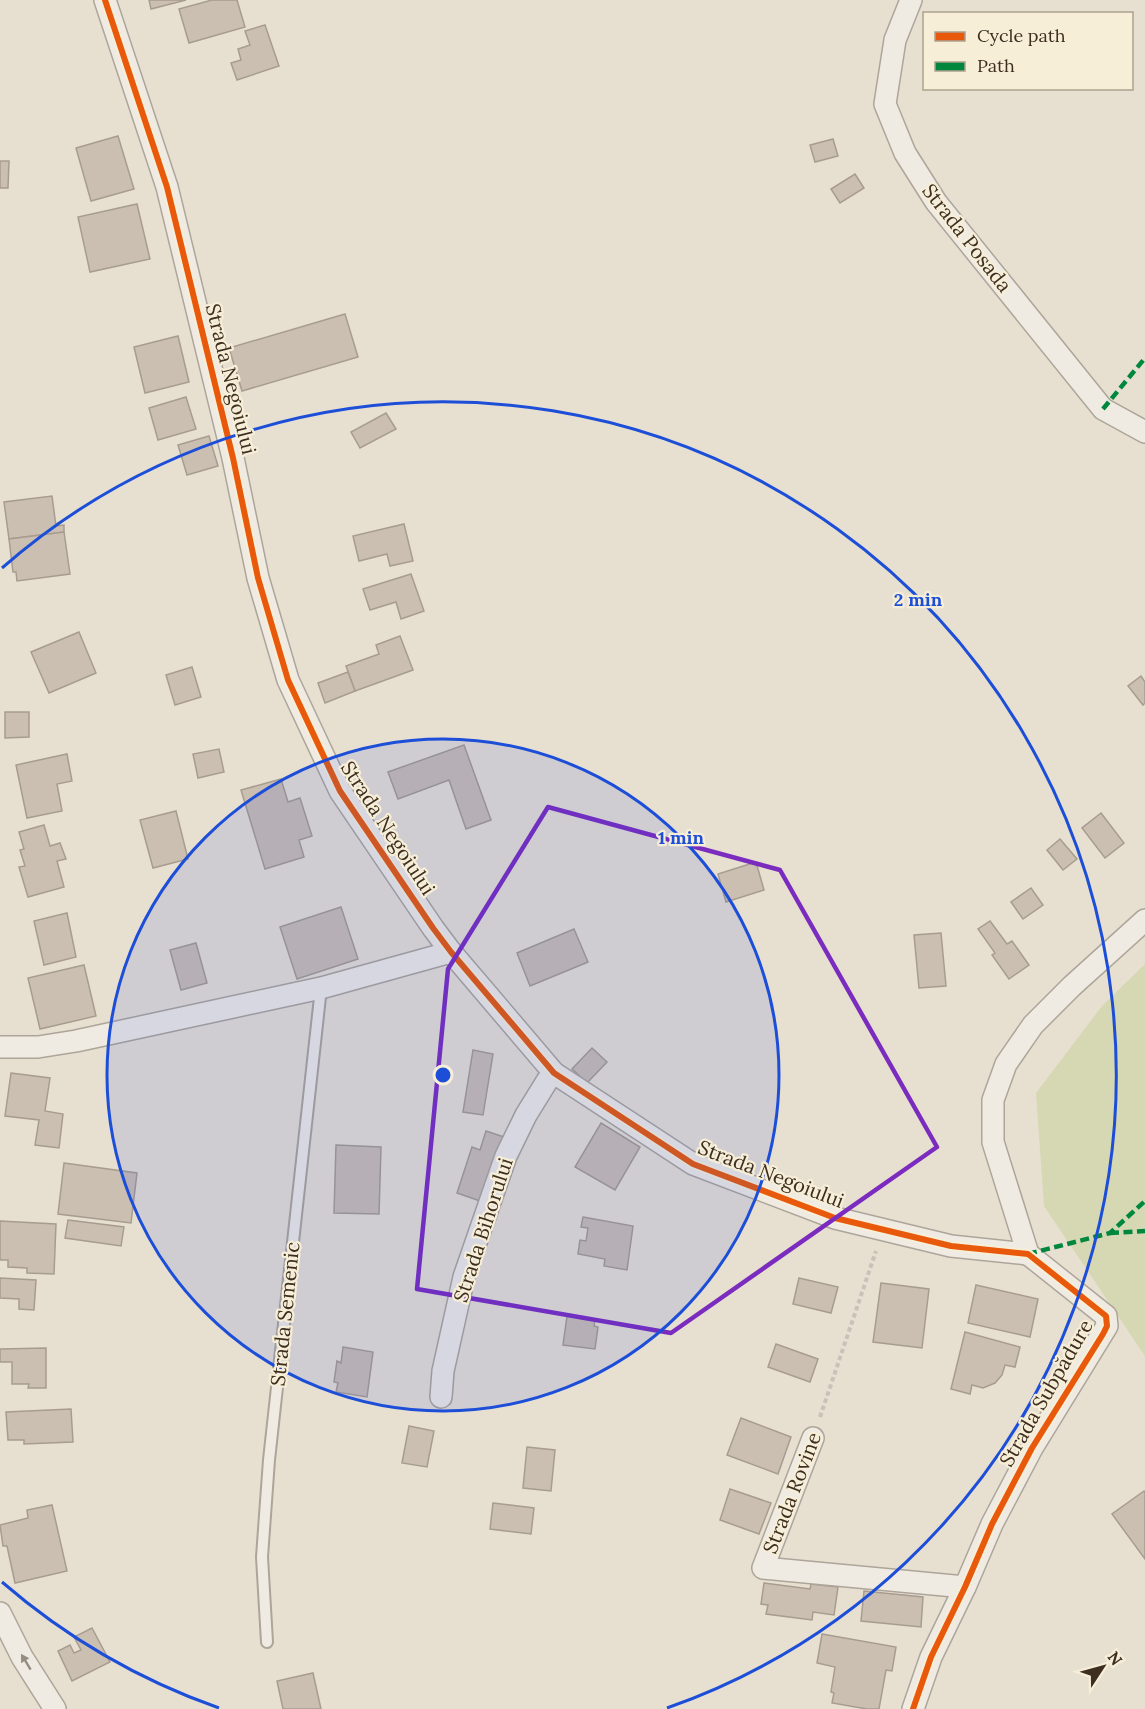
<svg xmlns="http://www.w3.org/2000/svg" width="1145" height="1709" viewBox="0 0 1145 1709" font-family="Lora,serif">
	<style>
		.green { fill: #d6d7b3 }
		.building { fill: #cbbfb2; stroke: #a89c90; stroke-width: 1.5 }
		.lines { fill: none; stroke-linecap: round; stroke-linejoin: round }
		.lane-casing { stroke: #ada599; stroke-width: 14 }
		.street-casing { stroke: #ada599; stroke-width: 24 }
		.path { stroke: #c8c2b9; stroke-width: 4; stroke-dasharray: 4.5 3; stroke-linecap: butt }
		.lane { stroke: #efebe3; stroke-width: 10 }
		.street { stroke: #efebe3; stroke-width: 21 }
		.quiet { stroke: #00873e; stroke-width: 4.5; stroke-dasharray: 9 4.5; stroke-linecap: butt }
		.cycleway-casing { stroke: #f7eed8; stroke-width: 10 }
		.cycleway { stroke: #e8590c; stroke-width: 6 }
		.oneway { fill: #968c82 }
		.marked { fill: none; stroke: #7b2cbf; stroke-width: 4.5; stroke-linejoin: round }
		.ring { fill: none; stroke: #1d4ed8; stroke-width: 3 }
		.labels { text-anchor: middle; stroke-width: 4.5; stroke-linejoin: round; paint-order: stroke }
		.street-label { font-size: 20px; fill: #3d2e20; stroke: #f7eed8 }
		.centre { fill: #1d4ed8; stroke: #f7eed8; stroke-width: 3 }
		.ring-label { font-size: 18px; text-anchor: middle; font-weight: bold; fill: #1d4ed8; stroke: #f7eed8; stroke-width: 4.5; stroke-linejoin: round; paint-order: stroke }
	</style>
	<rect width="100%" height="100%" fill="#e7e0d1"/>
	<!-- green -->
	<polygon class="green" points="1145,964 1145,1356 1044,1206 1036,1093 1102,1006"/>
	<!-- building -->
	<g class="building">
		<polygon points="149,0 186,0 151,9"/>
		<polygon points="212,0 237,0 245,27 189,43 179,9"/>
		<polygon points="265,25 279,66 237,80 231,63 241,60 238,49 250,45 245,31"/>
		<polygon points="118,136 134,189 91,201 76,148"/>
		<polygon points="833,139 838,156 815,162 810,145"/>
		<polygon points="0,161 9,161 8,188 0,188"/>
		<polygon points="855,174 864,188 840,203 831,189"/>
		<polygon points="137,204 150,259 90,272 78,217"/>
		<polygon points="345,314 358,357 242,391 229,348"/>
		<polygon points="178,336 189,382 145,393 134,347"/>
		<polygon points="186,397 196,429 158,440 149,408"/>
		<polygon points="386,413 396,429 360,448 351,432"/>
		<polygon points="209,436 218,466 187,475 178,445"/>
		<polygon points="52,496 56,526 64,525 64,532 9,539 4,502"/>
		<polygon points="404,524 413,561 390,566 387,554 359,561 353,536"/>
		<polygon points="64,532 70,574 17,581 16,572 13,572 9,539"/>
		<polygon points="411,574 424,611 401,619 396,602 370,610 363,589"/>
		<polygon points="79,632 96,673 49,693 31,652"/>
		<polygon points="400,636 413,670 355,691 346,666 379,654 376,645"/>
		<polygon points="192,667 201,697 175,705 166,675"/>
		<polygon points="348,672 355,691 325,703 318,683"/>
		<polygon points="1141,676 1145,682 1145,703 1143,705 1128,686"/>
		<polygon points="5,712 29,712 29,737 5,738"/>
		<polygon points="464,745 491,820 466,829 449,780 398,799 388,772"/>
		<polygon points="219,749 224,772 198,778 193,754"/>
		<polygon points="67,754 72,781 57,784 62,811 27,818 16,765"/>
		<polygon points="281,779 288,802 300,798 312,836 299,840 304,857 265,869 241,790"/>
		<polygon points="176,811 188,859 153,868 140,820"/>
		<polygon points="1101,813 1124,843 1105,858 1082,828"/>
		<polygon points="44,825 50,846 60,843 66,859 57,861 64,887 28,897 19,867 25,866 20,850 24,849 19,832"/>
		<polygon points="1060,839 1077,859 1063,870 1047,850"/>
		<polygon points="756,862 764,890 726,902 718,874"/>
		<polygon points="1031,888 1043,905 1023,919 1011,902"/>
		<polygon points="341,907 358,959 297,979 280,927"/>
		<polygon points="67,913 76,957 44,965 34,921"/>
		<polygon points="990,921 1007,944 1012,941 1029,965 1009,979 992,955 995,953 978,929"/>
		<polygon points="574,929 588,962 530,986 517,953"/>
		<polygon points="941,933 946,986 919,988 914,935"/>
		<polygon points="196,943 207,983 181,990 170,950"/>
		<polygon points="84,965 96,1016 40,1029 28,978"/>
		<polygon points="592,1048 607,1062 587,1083 572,1069"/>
		<polygon points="473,1050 493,1054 483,1115 463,1112"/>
		<polygon points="11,1073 50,1078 45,1111 63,1114 59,1148 35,1145 39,1120 5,1116"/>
		<polygon points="601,1123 640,1147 615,1190 575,1167"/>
		<polygon points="486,1131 504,1137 483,1202 457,1193 472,1147 480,1150"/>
		<polygon points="336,1145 381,1147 379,1214 334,1213"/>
		<polygon points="64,1163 137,1173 131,1223 58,1214"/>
		<polygon points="583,1217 633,1226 627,1270 604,1266 605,1259 578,1254 580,1240 586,1241 588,1228 581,1227"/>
		<polygon points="68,1220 124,1227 121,1246 65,1238"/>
		<polygon points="0,1221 56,1224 54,1274 27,1273 27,1268 8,1267 8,1260 0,1260"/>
		<polygon points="0,1278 36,1280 34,1310 19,1309 19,1299 0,1298"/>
		<polygon points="799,1278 838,1287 831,1313 793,1304"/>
		<polygon points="881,1283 929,1289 922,1348 873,1342"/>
		<polygon points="976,1285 1038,1299 1030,1337 968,1323"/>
		<polygon points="567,1316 595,1320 594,1326 598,1327 595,1349 563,1345"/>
		<polygon points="965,1332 1020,1347 1015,1367 1005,1365 1002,1375 995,1383 983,1388 972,1385 970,1394 951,1389"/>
		<polygon points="776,1344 818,1359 810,1382 768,1367"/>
		<polygon points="343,1347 373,1352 367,1397 336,1392 338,1383 334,1382 337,1361 341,1363"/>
		<polygon points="46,1348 46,1388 28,1388 29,1384 12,1384 12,1362 0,1362 0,1349"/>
		<polygon points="71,1409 73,1442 24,1444 24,1440 8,1440 6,1412"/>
		<polygon points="741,1418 791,1437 778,1474 727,1455"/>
		<polygon points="409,1426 434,1431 427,1467 402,1463"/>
		<polygon points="527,1447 555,1450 551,1491 523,1488"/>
		<polygon points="730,1489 771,1503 759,1534 720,1520"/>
		<polygon points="1144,1491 1145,1493 1145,1559 1112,1514"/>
		<polygon points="493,1503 534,1508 531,1534 490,1529"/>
		<polygon points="52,1505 67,1571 15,1583 7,1546 3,1546 0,1525 28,1518 27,1510"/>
		<polygon points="764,1583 810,1589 811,1584 838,1587 834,1615 813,1612 812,1620 766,1614 768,1605 761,1604"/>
		<polygon points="864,1591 923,1597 921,1627 861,1621"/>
		<polygon points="92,1628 110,1662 72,1681 58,1651 70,1645 74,1653 81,1650 74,1637"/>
		<polygon points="822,1634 896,1647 892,1671 886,1670 879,1709 867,1709 832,1703 834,1693 831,1692 835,1667 817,1663"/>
		<polygon points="313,1673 321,1709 283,1709 277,1681"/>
	</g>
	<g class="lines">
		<defs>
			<polyline id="lane" points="267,1642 262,1557 269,1460 321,988"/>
			<g id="street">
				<polyline points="105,0 167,187 233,458 258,578 288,680 340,791 433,928 451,952 554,1073 693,1164 835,1218 951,1246 1028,1254"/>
				<polyline points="911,0 895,40 885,104 905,153 936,202 1103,409 1145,432"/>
				<polyline points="0,1047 38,1047 76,1041 321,988 451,952"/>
				<polyline points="1028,1254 993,1142 993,1100 1006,1064 1033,1025 1072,986 1145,920"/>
				<polyline points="441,1397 443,1371 464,1277 506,1156 526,1115 547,1081 554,1073"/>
				<polyline points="813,1438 763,1568 965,1587"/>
				<polyline points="0,1613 22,1657 55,1709"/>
				<polyline points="913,1709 931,1657 965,1587 992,1524 1032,1448 1107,1326 1106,1316 1028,1254"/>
			</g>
		</defs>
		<!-- lane casing -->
		<use href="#lane" class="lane-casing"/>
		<!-- street casing -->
		<use href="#street" class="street-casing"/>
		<!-- path -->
		<polyline class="path" points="820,1417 876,1251"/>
		<!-- lane -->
		<use href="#lane" class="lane"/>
		<!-- street -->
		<use href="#street" class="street"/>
		<!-- quiet -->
		<g class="quiet">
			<polyline points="1103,409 1145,358"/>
			<polyline points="1110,1233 1145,1231"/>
			<polyline points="1028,1254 1110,1233 1145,1201"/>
		</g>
		<defs>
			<polyline id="cycleway" points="105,0 167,187 233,458 258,578 288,680 340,791 433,928 451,952 554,1073 693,1164 835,1218 951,1246 1028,1254 1106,1316 1107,1326 1103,1334 1032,1448 992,1524 965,1587 931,1657 913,1709"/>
		</defs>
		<!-- cycleway casing -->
		<use href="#cycleway" class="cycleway-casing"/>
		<!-- cycleway -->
		<use href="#cycleway" class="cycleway"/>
	</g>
	<!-- one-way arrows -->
	<defs><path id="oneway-solid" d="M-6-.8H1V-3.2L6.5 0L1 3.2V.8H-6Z" transform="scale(1.5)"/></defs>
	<use class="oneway" href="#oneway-solid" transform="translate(26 1662) rotate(-121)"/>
	<!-- marked area -->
	<path class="marked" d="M548,807L780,870L937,1147L671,1333L417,1289L448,969Z"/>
	<!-- distance rings -->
	<circle cx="443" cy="1075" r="336" fill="#1d4ed8" fill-opacity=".12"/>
	<g class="ring">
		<circle cx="443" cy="1075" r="336"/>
		<path d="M219 1708A672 672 0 0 1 2 1582M2 568A672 672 0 1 1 667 1708"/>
	</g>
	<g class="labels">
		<!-- street labels -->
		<g class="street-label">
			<text transform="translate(967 238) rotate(52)" y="7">Strada Posada</text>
			<text transform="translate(231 379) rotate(76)" y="7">Strada Negoiului</text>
			<text transform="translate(388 828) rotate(57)" y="7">Strada Negoiului</text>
			<text transform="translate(771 1174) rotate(21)" y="7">Strada Negoiului</text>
			<text transform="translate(483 1230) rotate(-72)" y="7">Strada Bihorului</text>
			<text transform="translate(285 1314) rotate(-84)" y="7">Strada Semenic</text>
			<text transform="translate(1046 1393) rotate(-60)" y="7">Strada Subpădure</text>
			<text transform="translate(792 1493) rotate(-69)" y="7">Strada Rovine</text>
		</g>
	</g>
	<circle cx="443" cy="1075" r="9" class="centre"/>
	<g class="ring-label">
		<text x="918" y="606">2 min</text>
		<text x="681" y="844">1 min</text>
	</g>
	<!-- legend -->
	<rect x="923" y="12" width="210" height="78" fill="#f7eed8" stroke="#ada18e" stroke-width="1.5"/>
	<rect x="935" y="32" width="30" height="9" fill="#e8590c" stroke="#ada18e" stroke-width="1.5"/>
	<text x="977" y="42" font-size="18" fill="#3d2e20">Cycle path</text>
	<rect x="935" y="62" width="30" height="9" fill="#00873e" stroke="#ada18e" stroke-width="1.5"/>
	<text x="977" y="72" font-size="18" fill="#3d2e20">Path</text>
	<!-- north arrow -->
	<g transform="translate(1103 1667) rotate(54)" stroke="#f7eed8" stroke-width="4.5" paint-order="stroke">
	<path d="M0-4.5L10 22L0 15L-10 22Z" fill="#3d2e20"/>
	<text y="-9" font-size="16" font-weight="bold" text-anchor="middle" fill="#3d2e20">N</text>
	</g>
</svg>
